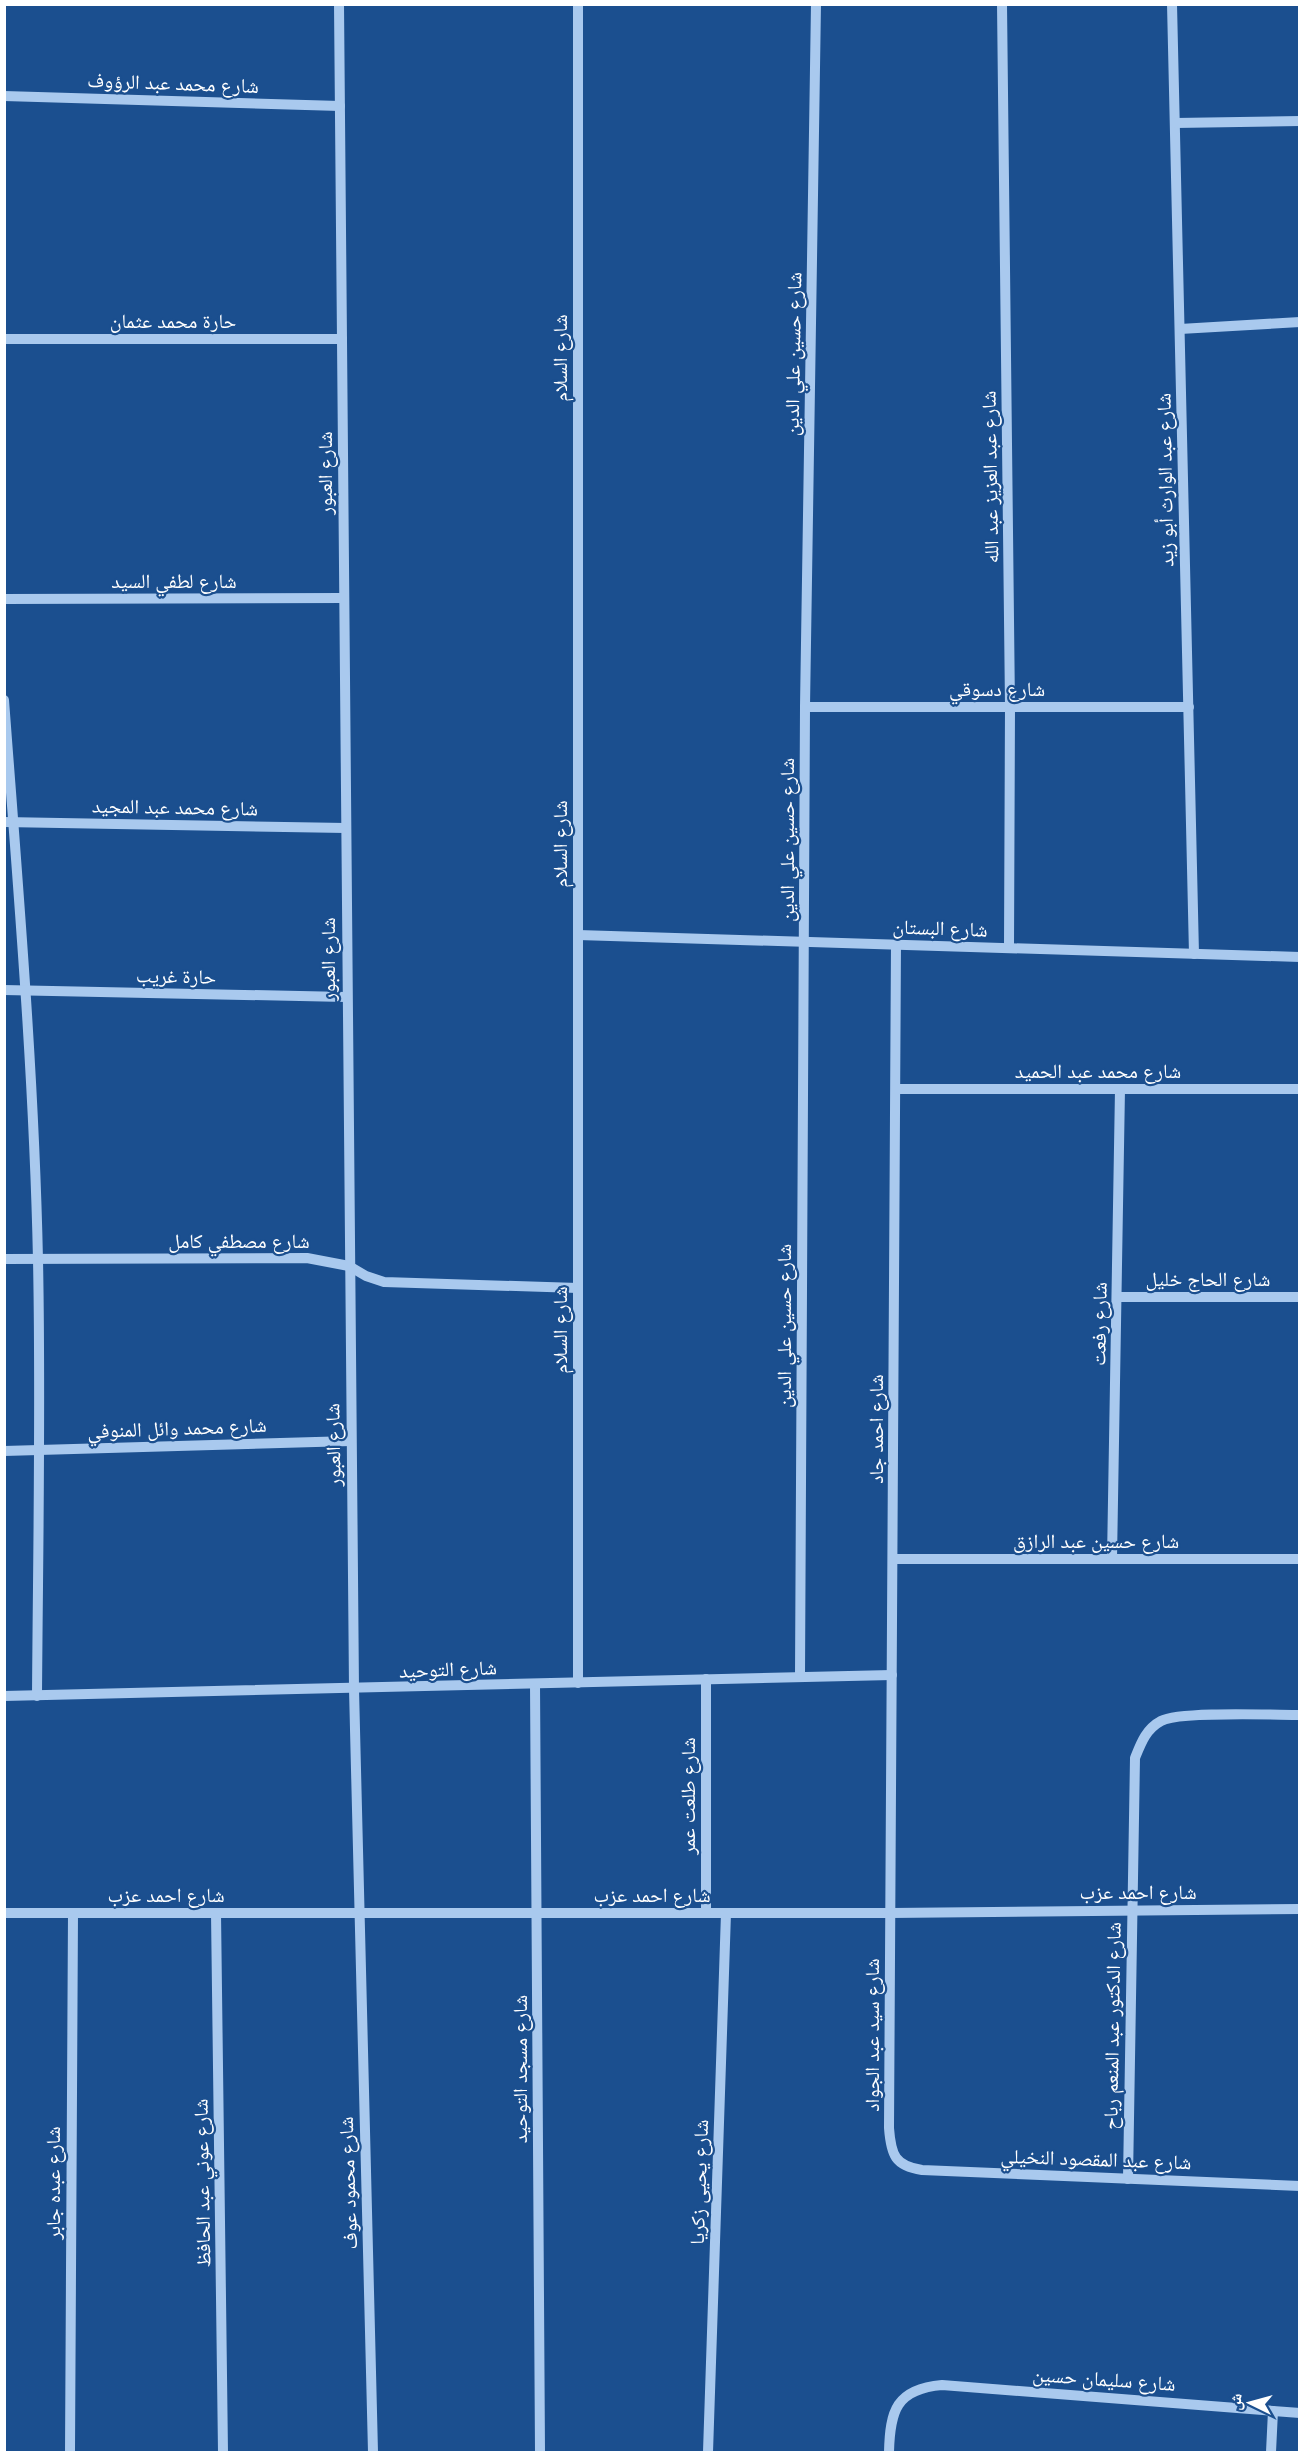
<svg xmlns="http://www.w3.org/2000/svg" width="1304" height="2457" viewBox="0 0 1304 2457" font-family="'Space Grotesk','Noto Naskh Arabic',sans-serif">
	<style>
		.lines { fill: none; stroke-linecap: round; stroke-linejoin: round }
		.minor { stroke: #a9c9ee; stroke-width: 10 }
		.labels { text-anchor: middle; stroke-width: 4.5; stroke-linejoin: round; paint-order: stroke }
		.street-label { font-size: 20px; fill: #fff; stroke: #1b4f8f }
	</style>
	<rect width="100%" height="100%" fill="#1b4f8f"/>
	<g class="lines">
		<!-- minor -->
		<g class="minor">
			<polyline points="339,4 354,1689 373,2452"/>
			<polyline points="1002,4 1010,707 1009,948"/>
			<polyline points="1172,4 1194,954"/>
			<polyline points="4,96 340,106"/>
			<polyline points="1175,123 1300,121"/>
			<polyline points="1180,329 1300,322"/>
			<polyline points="4,339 342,339"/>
			<polyline points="4,599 344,598"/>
			<path d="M4,700C18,887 34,1073 38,1260C41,1405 38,1550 37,1696"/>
			<polyline points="805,707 1189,707"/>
			<polyline points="4,822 346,828"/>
			<polyline points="578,935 1300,957"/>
			<path d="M896,944L889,2128C891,2155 895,2166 922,2170L1300,2186"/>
			<polyline points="4,990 346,997"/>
			<polyline points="896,1089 1300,1089"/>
			<polyline points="4,1259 307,1258 349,1266 366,1276 384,1282 578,1288"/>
			<polyline points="1117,1297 1300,1297"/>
			<polyline points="4,1451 351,1441"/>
			<polyline points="893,1559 1300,1559"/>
			<polyline points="1112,1559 1120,1089"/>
			<polyline points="800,1677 805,707 816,4"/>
			<polyline points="578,1683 578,4"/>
			<polyline points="535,1684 540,2452"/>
			<polyline points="4,1696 892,1675"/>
			<polyline points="4,1913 891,1913 1300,1909"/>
			<polyline points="216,1913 223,2452"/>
			<polyline points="706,1913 706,1679"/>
			<path d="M1128,2179L1135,1758C1141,1743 1146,1729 1161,1721C1179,1711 1273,1715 1300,1715"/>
			<polyline points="70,2452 73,1913"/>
			<polyline points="708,2452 726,1913"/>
			<path d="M889,2452C890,2411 896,2389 942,2385L1300,2413"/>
			<polyline points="1271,2452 1273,2411"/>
		</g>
	</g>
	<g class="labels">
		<!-- street labels -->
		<g class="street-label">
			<text transform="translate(173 83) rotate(2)" y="7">شارع محمد عبد الرؤوف</text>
			<text x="173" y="328">حارة محمد عثمان</text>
			<text transform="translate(793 354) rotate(-89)" y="7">شارع حسين علي الدين</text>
			<text transform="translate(560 358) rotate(-90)" y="7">شارع السلام</text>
			<text transform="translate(325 473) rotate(-90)" y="7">شارع العبور</text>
			<text transform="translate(990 477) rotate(-91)" y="7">شارع عبد العزيز عبد الله</text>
			<text transform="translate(1165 480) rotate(-91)" y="7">شارع عبد الوارث أبو زيد</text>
			<text x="174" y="588">شارع لطفي السيد</text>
			<text x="997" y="696">شارع دسوقي</text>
			<text transform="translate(175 807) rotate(1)" y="7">شارع محمد عبد المجيد</text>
			<text transform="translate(787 840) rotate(-90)" y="7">شارع حسين علي الدين</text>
			<text transform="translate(560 844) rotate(-90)" y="7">شارع السلام</text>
			<text transform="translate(940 928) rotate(2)" y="7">شارع البستان</text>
			<text transform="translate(328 959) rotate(-90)" y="7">شارع العبور</text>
			<text transform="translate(176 976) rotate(1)" y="7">حارة غريب</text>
			<text x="1098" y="1078">شارع محمد عبد الحميد</text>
			<text x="239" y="1248">شارع مصطفي كامل</text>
			<text x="1208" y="1286">شارع الحاج خليل</text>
			<text transform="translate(1099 1324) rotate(-89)" y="7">شارع رفعت</text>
			<text transform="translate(784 1326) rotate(-90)" y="7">شارع حسين علي الدين</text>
			<text transform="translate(560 1330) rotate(-90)" y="7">شارع السلام</text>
			<text transform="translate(177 1428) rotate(-2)" y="7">شارع محمد وائل المنوفي</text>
			<text transform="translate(876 1429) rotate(-90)" y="7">شارع احمد جاد</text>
			<text transform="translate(333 1445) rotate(-91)" y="7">شارع العبور</text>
			<text x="1096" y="1548">شارع حسين عبد الرازق</text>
			<text transform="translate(448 1669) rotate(-2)" y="7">شارع التوحيد</text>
			<text transform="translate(688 1796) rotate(-90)" y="7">شارع طلعت عمر</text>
			<text x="1138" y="1899">شارع احمد عزب</text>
			<text x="166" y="1902">شارع احمد عزب</text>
			<text x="652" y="1902">شارع احمد عزب</text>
			<text transform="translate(1112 2026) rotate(-89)" y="7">شارع الدكتور عبد المنعم رباح</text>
			<text transform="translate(872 2035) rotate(-90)" y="7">شارع سيد عبد الجواد</text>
			<text transform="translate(520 2069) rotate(-90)" y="7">شارع مسجد التوحيد</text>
			<text transform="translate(1096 2159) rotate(2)" y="7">شارع عبد المقصود النخيلي</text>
			<text transform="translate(699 2182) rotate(-88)" y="7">شارع يحيى زكريا</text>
			<text transform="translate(53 2183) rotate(-90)" y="7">شارع عبده جابر</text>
			<text transform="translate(202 2183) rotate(-91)" y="7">شارع عوني عبد الحافظ</text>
			<text transform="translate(348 2183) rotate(-92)" y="7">شارع محمود عوف</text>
			<text transform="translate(1104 2379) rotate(4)" y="7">شارع سليمان حسين</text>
		</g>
	</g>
	<!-- border -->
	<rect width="1304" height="2457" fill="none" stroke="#ffffff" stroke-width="12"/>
	<!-- north arrow -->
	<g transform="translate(1250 2403) rotate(275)" stroke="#1b4f8f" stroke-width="4.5" paint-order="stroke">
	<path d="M0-4.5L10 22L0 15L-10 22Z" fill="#ffffff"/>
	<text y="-9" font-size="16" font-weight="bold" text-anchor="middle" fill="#ffffff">ش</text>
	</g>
</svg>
